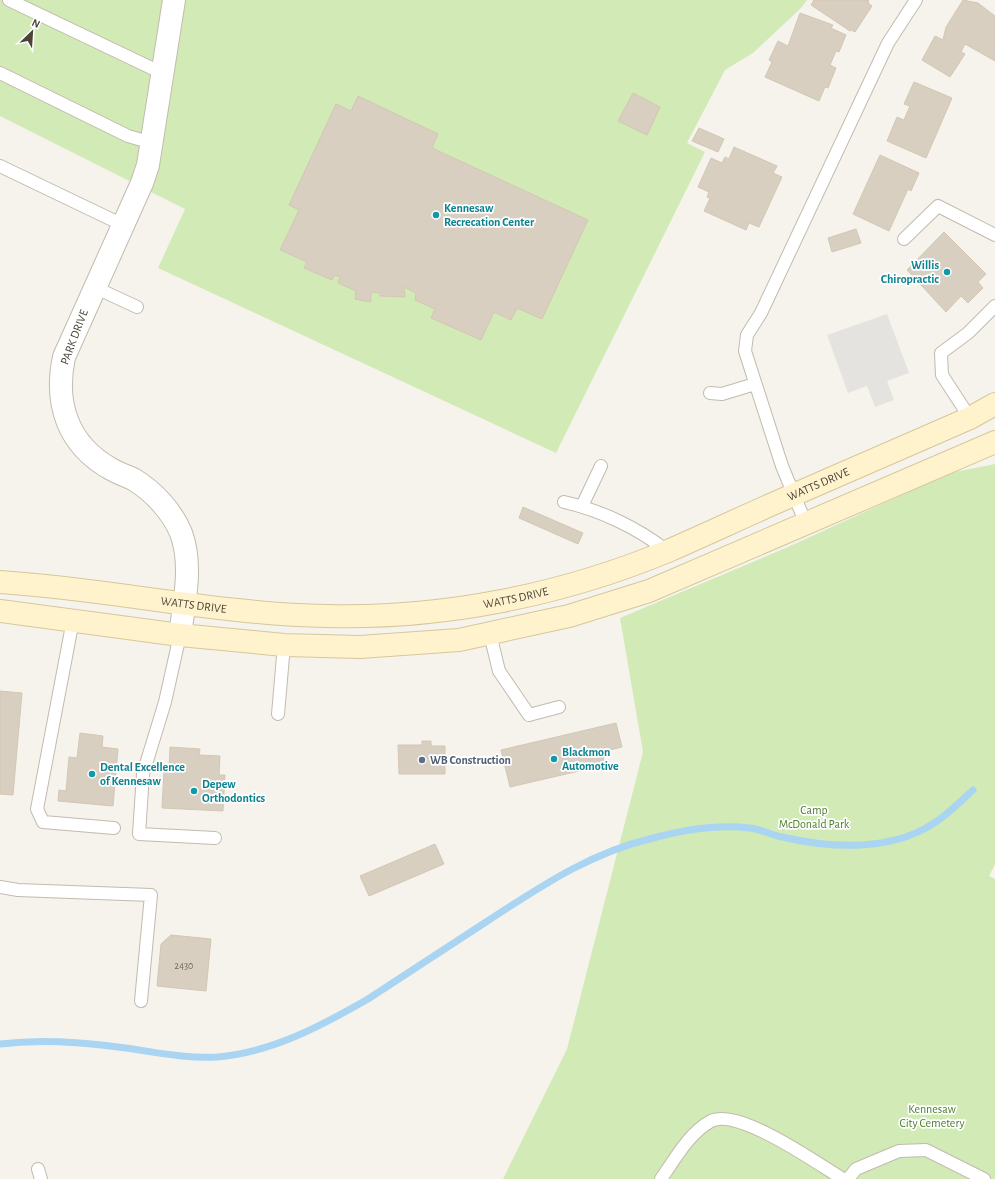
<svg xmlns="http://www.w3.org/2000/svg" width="995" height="1179" viewBox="0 0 995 1179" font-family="'Alegreya Sans',sans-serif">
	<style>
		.green { fill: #d2eab5 }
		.parking { fill: #e5e3e0 }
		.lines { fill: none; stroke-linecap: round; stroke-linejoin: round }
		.stream { stroke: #a9d4f2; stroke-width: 7 }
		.building { fill: #d8cfc1; stroke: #d3c7b4 }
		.lane-casing { stroke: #c2bbae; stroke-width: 14 }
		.street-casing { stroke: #c2bbae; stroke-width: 24 }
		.secondary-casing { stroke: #d6c79b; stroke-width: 24 }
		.lane { stroke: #fff; stroke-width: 12 }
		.street { stroke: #fff; stroke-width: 22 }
		.secondary { stroke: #fff3cd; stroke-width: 22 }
		.culture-dot { fill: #0f9aa8; stroke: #fff; stroke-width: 1.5 }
		.service-dot { fill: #5c6f8a; stroke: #fff; stroke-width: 1.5 }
		.labels { text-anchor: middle; stroke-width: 3.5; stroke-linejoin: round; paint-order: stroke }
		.number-label { font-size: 10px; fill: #6e675b }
		.culture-label { font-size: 12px; font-weight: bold; fill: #0d838f; stroke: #fff; text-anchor: start }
		.street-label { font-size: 12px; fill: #4b4439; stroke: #fff }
		.service-label { font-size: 12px; font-weight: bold; fill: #4e5e75; stroke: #fff; text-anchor: start }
		.park-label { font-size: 12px; fill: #4a7f2a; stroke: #fff }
	</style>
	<rect width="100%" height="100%" fill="#f6f3ec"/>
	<!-- green -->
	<g class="green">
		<polygon points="0,0 807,0 800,9 753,53 725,70 687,143 705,152 556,453 158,268 185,209 0,116"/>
		<polygon points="995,464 995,864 989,876 995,879 995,1179 503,1179 567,1049 643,752 620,618 788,547 950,473"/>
	</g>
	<!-- parking -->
	<polygon class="parking" points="887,314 909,373 887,381 894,400 875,407 867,386 848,393 827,335"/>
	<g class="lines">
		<!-- stream -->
		<path class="stream" d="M0,1044C40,1039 78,1042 118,1047C151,1051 183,1059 217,1057C273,1052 321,1026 368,999C409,972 449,946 489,920C543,885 590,853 653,838C683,830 719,824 750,828C761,829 771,835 782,837C834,849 896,852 940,819C952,810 962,800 973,790"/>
	</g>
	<!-- building -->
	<g class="building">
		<polygon points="814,0 868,0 869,1 868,3 872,6 855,32 851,30 850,31 811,5"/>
		<polygon points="963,0 978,3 995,16 995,61 965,44 961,52 965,54 950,77 922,60 935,36 943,40 946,27"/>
		<polygon points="800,13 833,25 831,28 846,35 839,52 836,51 830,65 836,68 828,88 825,87 819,101 765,77 772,62 769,60 778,41 788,46"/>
		<polygon points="914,82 952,98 926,158 887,141 897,117 904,120 910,106 904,104"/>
		<polygon points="633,93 660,107 647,135 618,121"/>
		<polygon points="358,96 438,134 432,148 588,220 542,319 517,308 511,320 494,312 481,340 431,318 435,309 415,300 416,293 404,287 405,297 380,296 380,293 371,292 371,302 355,299 356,291 338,283 340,277 335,275 332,280 304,268 307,262 280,250 299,210 289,205 336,104 351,111"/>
		<polygon points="699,128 724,139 718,152 692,141"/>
		<polygon points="734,147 777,166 773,173 782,177 759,227 749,223 746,230 704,211 710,198 707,197 709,192 698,187 711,158 722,163 725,157 729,159"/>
		<polygon points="880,155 919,173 911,191 908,189 889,231 853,214"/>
		<polygon points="856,229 861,243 832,252 828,238"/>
		<polygon points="944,232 986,274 978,282 983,288 968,303 961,296 946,312 907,270"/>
		<polygon points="523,507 583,533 578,544 519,518"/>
		<polygon points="0,691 22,693 13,795 0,794"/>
		<polygon points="616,723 622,747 602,752 605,765 510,787 501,750"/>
		<polygon points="80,733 103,736 102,747 118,749 113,806 58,801 59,790 66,791 69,757 77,758"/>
		<polygon points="422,741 431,741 431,746 445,746 445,774 399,774 398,745 422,745"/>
		<polygon points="170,747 200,749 199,755 220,756 219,775 225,775 223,811 162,808 164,771 169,772"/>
		<polygon points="435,844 444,864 369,896 360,876"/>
		<polygon points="171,935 211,939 206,991 157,986 161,944"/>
	</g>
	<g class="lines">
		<defs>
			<g id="lane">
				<polyline points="9,0 162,73"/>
				<polyline points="0,73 128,136 152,143"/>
				<polyline points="0,166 123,225"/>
				<polyline points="904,239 938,206 995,235"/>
				<polyline points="94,287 137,307"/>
				<polyline points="710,393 722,394 755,384"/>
				<polyline points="970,418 942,375 941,353 968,333 995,306"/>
				<path d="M564,502C600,510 638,528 667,551"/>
				<polyline points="582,506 601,466"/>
				<polyline points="806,524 782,466 745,351 747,335 761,313 888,43 916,0"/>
				<polyline points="73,620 37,809 43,822 114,828"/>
				<polyline points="490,634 499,671 529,715 559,707"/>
				<polyline points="180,635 165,702 143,774 139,834 215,838"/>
				<polyline points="278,714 284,645"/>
				<polyline points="0,887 18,890 151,895 141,1001"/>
				<polyline points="38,1169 41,1179"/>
				<path d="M661,1179C675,1159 689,1133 711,1121C738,1107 818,1164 843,1179"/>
				<polyline points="848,1179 856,1169 899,1151 926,1150 984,1179"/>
			</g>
			<path id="street" d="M174,0L148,165L142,183L64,357C54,404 68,445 111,469C118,473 126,476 133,479C153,491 172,511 181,533C193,565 184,603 180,635"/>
			<g id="secondary">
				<path id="s1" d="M0,582C109,589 217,614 327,616C443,619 562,595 668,551C707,534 745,516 784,499C846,472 908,445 970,418L995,404"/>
				<polyline points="0,611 180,635 284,645 360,647 459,640 569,616 649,591 995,442"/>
			</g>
		</defs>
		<!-- lane casing -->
		<use href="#lane" class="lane-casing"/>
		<!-- street casing -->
		<use href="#street" class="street-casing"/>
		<!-- secondary casing -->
		<use href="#secondary" class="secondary-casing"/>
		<!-- lane -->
		<use href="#lane" class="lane"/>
		<!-- street -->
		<use href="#street" class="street"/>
		<!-- secondary -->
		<use href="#secondary" class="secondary"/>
	</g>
	<!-- markers -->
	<g class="culture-dot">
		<circle cx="436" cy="215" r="4"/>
		<circle cx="947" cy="272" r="4"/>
		<circle cx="554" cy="759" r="4"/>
		<circle cx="92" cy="774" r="4"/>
		<circle cx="194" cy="791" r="4"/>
	</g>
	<circle class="service-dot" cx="422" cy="760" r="4"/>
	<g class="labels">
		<!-- number labels -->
		<g class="number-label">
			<text x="184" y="969">2430</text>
		</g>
		<!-- culture labels -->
		<g class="culture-label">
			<text x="444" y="212">Kennesaw<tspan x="444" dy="14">Recrecation Center</tspan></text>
			<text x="939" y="269" text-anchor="end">Willis<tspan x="939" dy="14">Chiropractic</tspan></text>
			<text x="562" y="756">Blackmon<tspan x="562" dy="14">Automotive</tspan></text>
			<text x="100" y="771">Dental Excellence<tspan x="100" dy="14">of Kennesaw</tspan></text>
			<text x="202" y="788">Depew<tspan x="202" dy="14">Orthodontics</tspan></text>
		</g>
		<!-- street labels -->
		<g class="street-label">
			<text transform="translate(74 337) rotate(-69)" y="4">PARK DRIVE</text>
			<text dy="4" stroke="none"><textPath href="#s1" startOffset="843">WATTS DRIVE</textPath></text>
			<text dy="4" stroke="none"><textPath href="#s1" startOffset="519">WATTS DRIVE</textPath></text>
			<text dy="4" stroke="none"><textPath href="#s1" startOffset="195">WATTS DRIVE</textPath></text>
		</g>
		<!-- service labels -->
		<g class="service-label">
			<text x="430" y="764">WB Construction</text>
		</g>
		<!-- park labels -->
		<g class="park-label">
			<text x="814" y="814">Camp<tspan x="814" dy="14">McDonald Park</tspan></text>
			<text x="932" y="1113">Kennesaw<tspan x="932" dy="14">City Cemetery</tspan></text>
		</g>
	</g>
	<!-- north arrow -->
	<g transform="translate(32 32) rotate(25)" stroke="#ffffff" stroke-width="3" paint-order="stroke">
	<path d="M0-3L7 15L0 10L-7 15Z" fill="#4b4439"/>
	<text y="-6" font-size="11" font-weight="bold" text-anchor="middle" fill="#4b4439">N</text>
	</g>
</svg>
